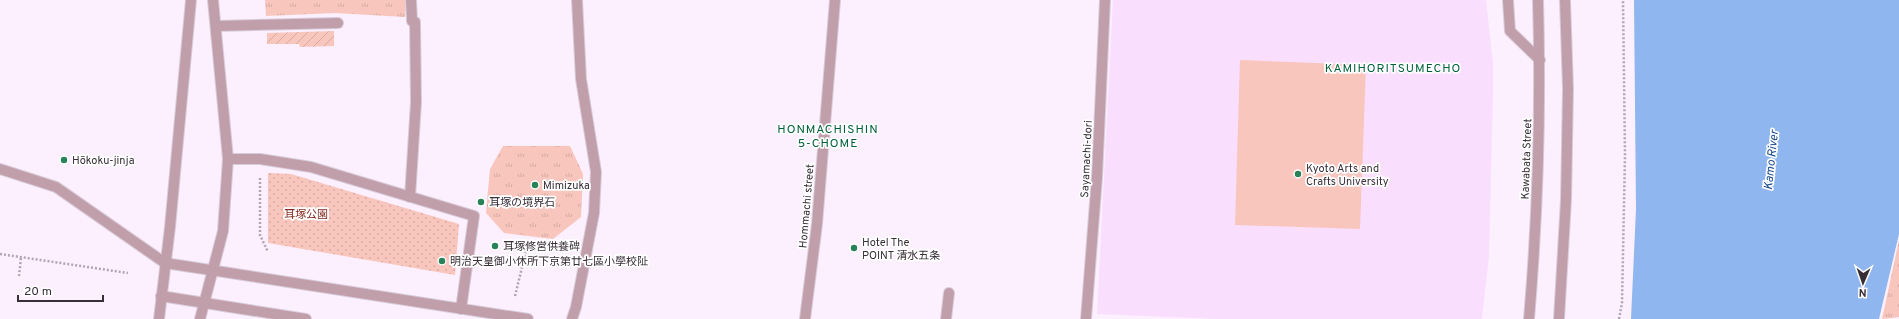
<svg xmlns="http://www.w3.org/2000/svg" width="1899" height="319" viewBox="0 0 1899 319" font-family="Overpass,'Noto Sans JP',sans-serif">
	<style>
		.built { fill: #fadefd }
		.grass { fill: url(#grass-tufts) }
		.park { fill: url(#park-dots) }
		.garden { fill: url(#garden-furrows) }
		.pitch { fill: #f8c6bd }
		.water { fill: #8fb6ef }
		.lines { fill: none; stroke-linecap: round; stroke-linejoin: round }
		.service-casing { stroke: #d9ccda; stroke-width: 12 }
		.minor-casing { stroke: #d9ccda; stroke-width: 12 }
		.tertiary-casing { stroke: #d9ccda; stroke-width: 12 }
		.path { stroke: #b1a5b2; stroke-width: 2.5; stroke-dasharray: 2 2; stroke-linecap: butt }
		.service { stroke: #c09faa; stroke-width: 10 }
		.minor { stroke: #c09faa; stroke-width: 10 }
		.tertiary { stroke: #c09faa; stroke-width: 10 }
		.poi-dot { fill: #298358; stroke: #fff; stroke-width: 1.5 }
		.labels { text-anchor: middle; stroke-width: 3.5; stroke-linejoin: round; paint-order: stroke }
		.street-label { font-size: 11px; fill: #372e37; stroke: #fff }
		.poi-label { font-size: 11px; fill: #372e37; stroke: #fff; text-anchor: start }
		.park-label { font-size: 11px; fill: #852d23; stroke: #fff }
		.neighbourhood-label { font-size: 12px; letter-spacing: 1px; fill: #01613b; stroke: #fff }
		.water-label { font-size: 12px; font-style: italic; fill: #18488b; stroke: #fff }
	</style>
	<defs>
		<pattern id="grass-tufts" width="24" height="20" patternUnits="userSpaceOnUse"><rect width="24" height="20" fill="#f8c6bd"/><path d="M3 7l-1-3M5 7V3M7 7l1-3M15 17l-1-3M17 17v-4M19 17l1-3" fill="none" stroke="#d5aaa3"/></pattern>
		<pattern id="park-dots" width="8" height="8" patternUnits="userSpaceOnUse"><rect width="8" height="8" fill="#f8c6bd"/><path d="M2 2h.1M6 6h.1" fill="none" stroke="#d5aaa3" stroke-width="1.8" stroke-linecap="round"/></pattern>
		<pattern id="garden-furrows" width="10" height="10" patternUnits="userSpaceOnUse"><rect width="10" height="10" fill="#f8c6bd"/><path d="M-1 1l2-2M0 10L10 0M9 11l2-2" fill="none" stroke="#d5aaa3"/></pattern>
	</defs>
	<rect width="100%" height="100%" fill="#fceffe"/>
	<!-- built -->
	<polygon class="built" points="1113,0 1486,0 1493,63 1493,92 1489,256 1482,319 1221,319 1097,314"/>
	<!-- grass -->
	<g class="grass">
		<polygon points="265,0 406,0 405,17 335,13 266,16"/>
		<polygon points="503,146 570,146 583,174 581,217 553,239 504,233 486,213 490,169"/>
		<polygon points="1899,240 1899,317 1882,319"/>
	</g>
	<!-- park -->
	<polygon class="park" points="268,173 291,174 459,224 455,275 268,243"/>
	<!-- garden -->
	<polygon class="garden" points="334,31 334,46 300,47 299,44 267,44 267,33"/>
	<!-- pitch -->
	<polygon class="pitch" points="1240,60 1366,65 1360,229 1235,225"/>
	<!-- water -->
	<polygon class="water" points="1634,0 1899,0 1899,234 1879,319 1631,319 1636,209"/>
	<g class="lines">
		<defs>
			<g id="service">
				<polyline points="216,26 338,23"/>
				<polyline points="0,169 56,187 165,263"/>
				<polyline points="410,197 416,102 415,22 412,21 411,0"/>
				<polyline points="946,319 949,293"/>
			</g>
			<g id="minor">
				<polyline points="1508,0 1510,31 1540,60"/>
				<polyline points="228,159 260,159 311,167 474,216 461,309"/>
				<polyline points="572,319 576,307 594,213 596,172 581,79 577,0"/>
				<polyline points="805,319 817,224 835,0"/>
				<polyline points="1086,319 1097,177 1105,0"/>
			</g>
			<g id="tertiary">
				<polyline points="165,263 528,319"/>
				<polyline points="161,296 306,319"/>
				<polyline points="159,319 170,227 191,0"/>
				<polyline points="200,319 223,231 228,159 213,0"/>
				<path d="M1529,319C1538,213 1541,106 1538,0"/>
				<polyline points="1559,319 1566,200 1568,89 1565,0"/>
			</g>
		</defs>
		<!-- service casing -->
		<use href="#service" class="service-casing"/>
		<!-- minor casing -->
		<use href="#minor" class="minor-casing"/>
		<!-- tertiary casing -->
		<use href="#tertiary" class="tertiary-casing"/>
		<!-- path -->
		<g class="path">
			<polyline points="260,178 260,235 268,252"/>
			<polyline points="0,254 128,273"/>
			<polyline points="19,276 21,257"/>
			<polyline points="515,296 529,239"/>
			<polyline points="1619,319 1622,303 1625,155 1623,0"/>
		</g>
		<!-- service -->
		<use href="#service" class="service"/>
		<!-- minor -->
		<use href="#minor" class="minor"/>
		<!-- tertiary -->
		<use href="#tertiary" class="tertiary"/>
	</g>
	<!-- markers -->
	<g class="poi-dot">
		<circle cx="64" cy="160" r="4"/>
		<circle cx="1298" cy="174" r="4"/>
		<circle cx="535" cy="185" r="4"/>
		<circle cx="481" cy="202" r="4"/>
		<circle cx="495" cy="246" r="4"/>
		<circle cx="854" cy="248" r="4"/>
		<circle cx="442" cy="261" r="4"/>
	</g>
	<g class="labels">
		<!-- street labels -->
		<g class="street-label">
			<text transform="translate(1086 159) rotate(-87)" y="4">Sayamachi-dori</text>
			<text transform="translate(1526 159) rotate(-88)" y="4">Kawabata Street</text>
			<text transform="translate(806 206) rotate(-85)" y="4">Hommachi street</text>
		</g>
		<!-- poi labels -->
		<g class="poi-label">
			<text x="72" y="164">Hōkoku-jinja</text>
			<text x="1306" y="172">Kyoto Arts and<tspan x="1306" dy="13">Crafts University</tspan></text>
			<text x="543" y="189">Mimizuka</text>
			<text x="489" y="206">耳塚の境界石</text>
			<text x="862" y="246">Hotel The<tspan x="862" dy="13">POINT 清水五条</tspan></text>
			<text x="503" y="250">耳塚修営供養碑</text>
			<text x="450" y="265">明治天皇御小休所下京第廿七區小學校阯</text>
		</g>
		<!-- park labels -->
		<g class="park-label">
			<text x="306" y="218">耳塚公園</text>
		</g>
		<!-- neighbourhood labels -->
		<g class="neighbourhood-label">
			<text x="1393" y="72">KAMIHORITSUMECHO</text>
			<text x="828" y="133">HONMACHISHIN<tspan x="828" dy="14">5-CHOME</tspan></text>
		</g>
		<!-- water labels -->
		<g class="water-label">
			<text transform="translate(1771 160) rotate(-84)" y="4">Kamo River</text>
		</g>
	</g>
	<!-- north arrow -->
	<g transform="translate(1863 283) rotate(182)" stroke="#ffffff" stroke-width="3" paint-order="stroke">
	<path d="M0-3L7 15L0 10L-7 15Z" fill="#372e37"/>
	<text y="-6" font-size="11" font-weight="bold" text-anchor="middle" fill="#372e37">N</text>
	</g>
	<!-- scale -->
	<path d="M18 295v6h85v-6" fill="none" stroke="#372e37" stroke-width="2"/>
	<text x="24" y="295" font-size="12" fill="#372e37" stroke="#ffffff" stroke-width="3" paint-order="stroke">20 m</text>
</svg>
